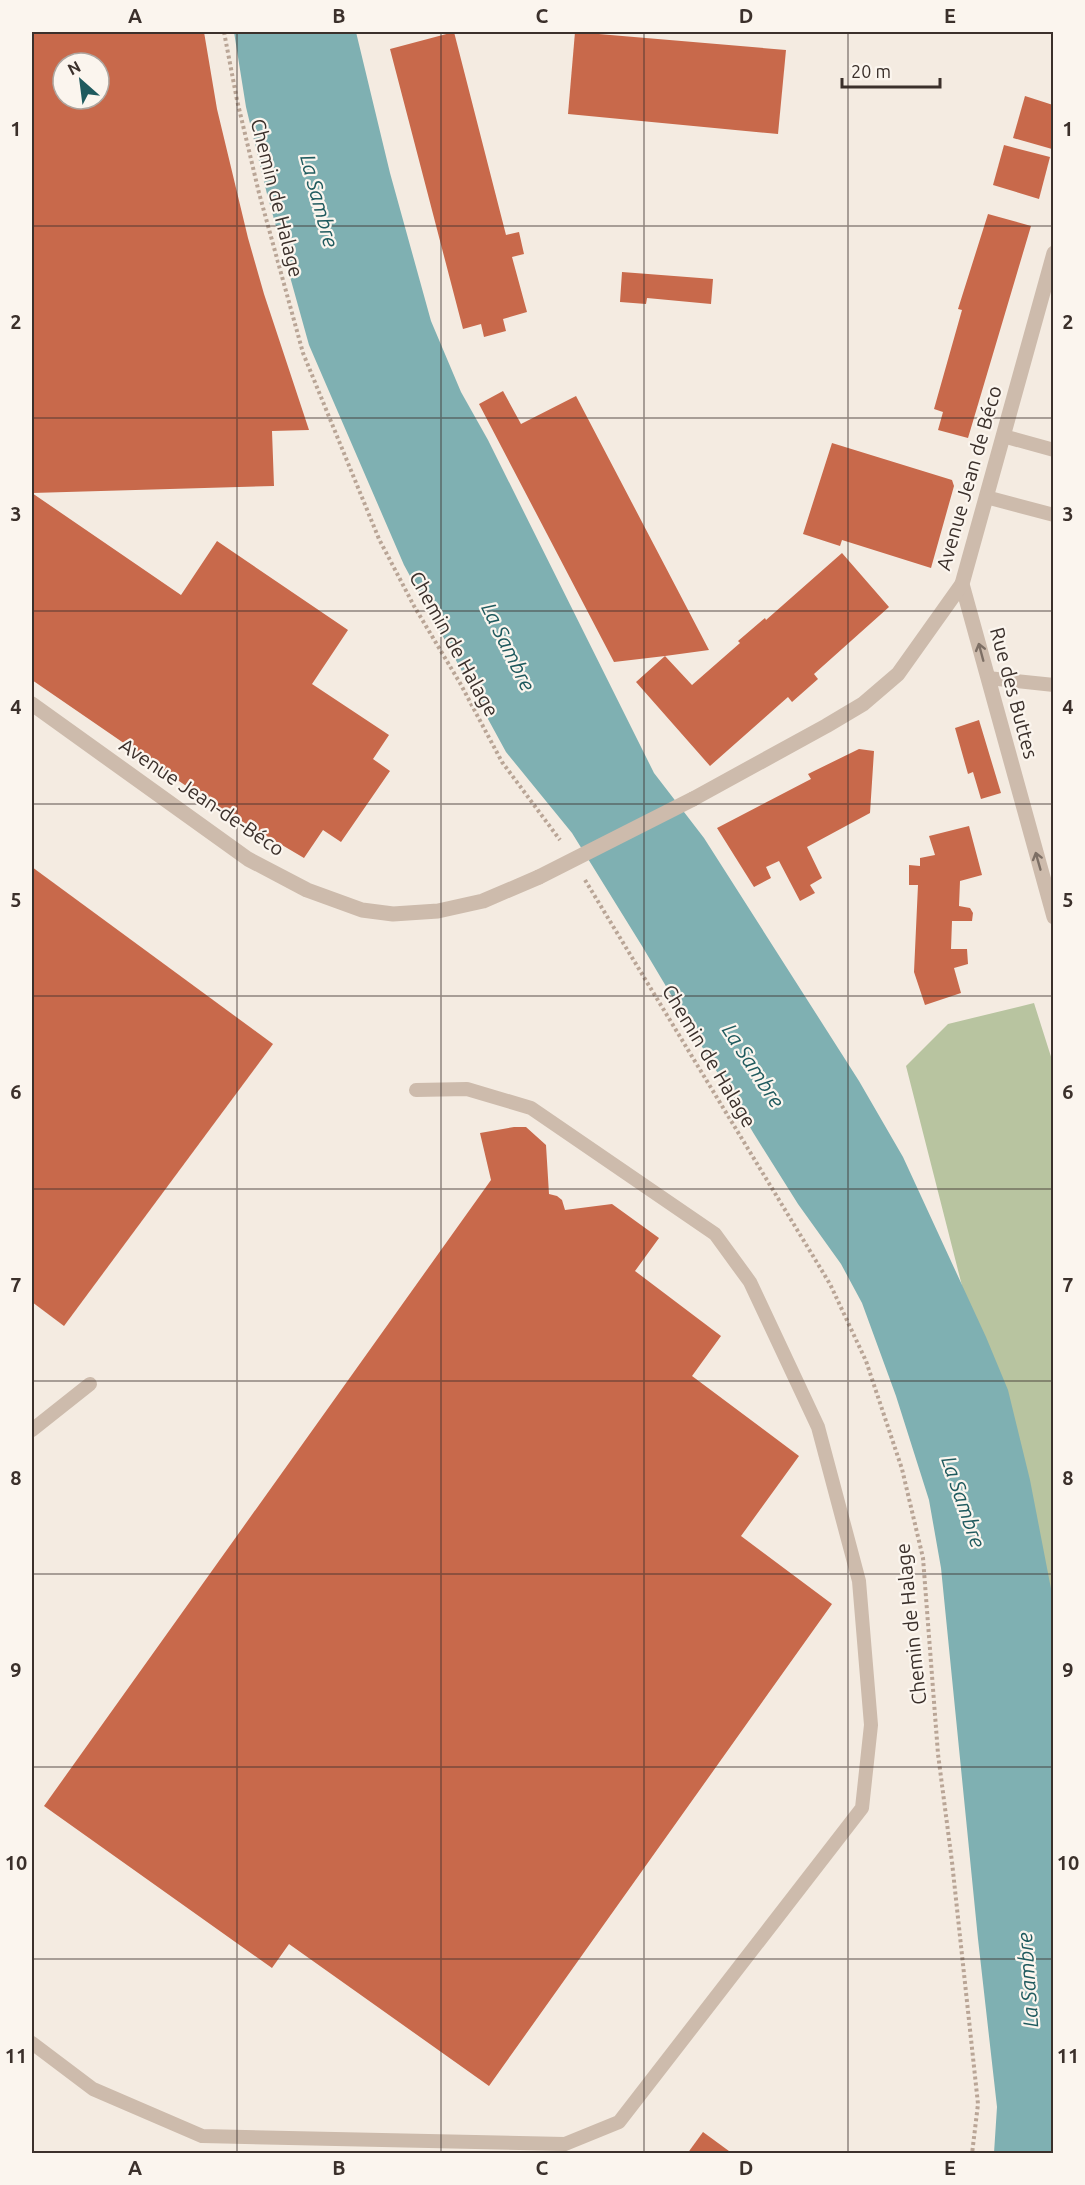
<svg xmlns="http://www.w3.org/2000/svg" width="1085" height="2185" viewBox="0 0 1085 2185" font-family="Ubuntu,sans-serif">
	<style>
		.green { fill: #b8c4a0 }
		.water { fill: #7fb0b2 }
		.building { fill: #c8694b; fill-rule: evenodd }
		.lines { fill: none; stroke-linecap: round; stroke-linejoin: round }
		.path { stroke: #b9a596; stroke-width: 4; stroke-dasharray: 3 3; stroke-linecap: butt }
		.service { stroke: #cdbbac; stroke-width: 14 }
		.minor { stroke: #cdbbac; stroke-width: 15 }
		.minor-bridge { stroke: #cdbbac; stroke-width: 15 }
		.oneway { stroke: #7d6f65 }
		.grid { fill: none; stroke: #3b302b; stroke-width: 1.5; stroke-opacity: 0.55 }
		.labels { text-anchor: middle; stroke-width: 4.5; stroke-linejoin: round; paint-order: stroke }
		.street-label { font-size: 20px; fill: #3b302b; stroke: #fbf5ee }
		.water-label { font-size: 21px; font-style: italic; fill: #1f5a5e; stroke: #fbf5ee }
		.neatline { fill: none; stroke: #3b302b; stroke-width: 2 }
		.grid-label { font-size: 20px; text-anchor: middle; font-weight: bold; fill: #3b302b }
	</style>
	<rect width="100%" height="100%" fill="#f4ebe1"/>
	<!-- green -->
	<polygon class="green" points="1034,1003 1053,1063 1053,1760 1014,1490 906,1066 948,1024"/>
	<!-- water -->
	<polygon class="water" points="234,32 356,32 390,173 431,321 461,392 488,440 654,773 704,838 859,1081 903,1157 986,1337 1008,1390 1030,1480 1053,1599 1053,2153 994,2153 997,2107 978,1939 941,1568 929,1500 896,1396 862,1303 841,1264 798,1204 754,1134 642,946 572,833 506,752 404,565 309,345 267,194 246,107"/>
	<!-- building -->
	<g class="building">
		<path d="M32,32H204L217,109L248,238L264,294L309,430L272,431L274,486L32,493ZM63,63H99V99H63Z"/>
		<polygon points="454,32 506,235 519,232 524,254 512,257 527,312 503,319 506,331 484,337 481,324 463,329 390,49"/>
		<polygon points="575,32 786,50 778,134 568,114"/>
		<polygon points="1025,96 1053,105 1052,149 1013,138"/>
		<polygon points="1004,145 1050,157 1039,199 993,185"/>
		<polygon points="988,214 1031,226 968,438 938,430 943,412 934,409 962,310 958,309"/>
		<polygon points="622,272 713,279 711,304 647,298 646,304 620,302"/>
		<polygon points="503,391 521,424 576,396 709,650 665,656 692,685 740,643 738,641 765,618 766,620 842,553 889,607 814,674 818,679 792,702 788,697 710,766 636,682 665,656 614,662 479,404"/>
		<polygon points="832,443 952,480 954,486 931,568 842,540 840,546 803,534"/>
		<polygon points="32,493 181,595 217,541 348,630 312,684 389,735 373,759 390,771 341,842 323,830 304,858 211,803 32,680"/>
		<polygon points="979,720 1001,793 981,799 973,772 968,774 955,728"/>
		<polygon points="859,749 874,751 870,813 807,847 822,878 810,885 815,893 800,901 779,861 766,867 771,878 754,887 717,828 811,779 808,774"/>
		<polygon points="969,826 982,875 960,881 959,906 970,908 973,913 972,921 952,921 951,949 967,949 968,964 954,968 961,993 925,1005 914,972 918,885 909,885 909,865 920,866 920,858 935,855 929,836"/>
		<polygon points="32,867 273,1044 64,1326 32,1302"/>
		<polygon points="514,1127 526,1127 546,1145 549,1194 557,1196 562,1200 565,1210 612,1204 659,1238 635,1271 721,1336 692,1376 799,1456 741,1536 832,1604 489,2086 289,1944 272,1968 44,1806 491,1180 480,1133"/>
		<polygon points="703,2132 733,2154 687,2154"/>
	</g>
	<g class="lines">
		<!-- path -->
		<g class="path">
			<polyline points="224,32 237,100 259,193 303,353 379,539 414,606 460,683 502,762 560,840"/>
			<polyline points="585,880 830,1284 866,1361 902,1469 923,1558 938,1754 952,1862 978,2104 972,2154"/>
		</g>
		<!-- service -->
		<g class="service">
			<polyline points="1003,436 1054,450"/>
			<polyline points="986,497 1054,515"/>
			<polyline points="988,678 1054,685"/>
			<polyline points="32,1430 90,1384"/>
			<polyline points="32,2043 93,2089 202,2136 565,2144 619,2122 862,1808 871,1725 859,1581 818,1427 750,1282 715,1234 531,1108 467,1089 416,1090"/>
		</g>
		<!-- minor -->
		<g class="minor">
			<polyline points="962,584 1054,917"/>
			<polyline points="32,704 248,859 307,890 362,910 393,914 438,911 483,901 539,877"/>
			<polyline points="693,799 826,726 863,704 898,674 962,584 1054,253"/>
		</g>
		<!-- minor-bridge -->
		<polyline class="minor-bridge" points="539,877 693,799"/>
	</g>
	<!-- one-way arrows -->
	<defs><path id="oneway-shaft" d="M-6 0H5M1.5-3L5.5 0L1.5 3" fill="none" stroke-width="1.6" stroke-linecap="round" stroke-linejoin="round" transform="scale(1.5)"/></defs>
	<g class="oneway">
		<use href="#oneway-shaft" transform="translate(981 652) rotate(-105)"/>
		<use href="#oneway-shaft" transform="translate(1038 861) rotate(-106)"/>
	</g>
	<!-- grid -->
	<path class="grid" d="M237,32V2154M441,32V2154M644,32V2154M848,32V2154M32,226H1054M32,418H1054M32,611H1054M32,804H1054M32,996H1054M32,1189H1054M32,1381H1054M32,1574H1054M32,1767H1054M32,1959H1054"/>
	<g class="labels">
		<!-- street labels -->
		<g class="street-label">
			<text transform="translate(277 198) rotate(76)" y="7">Chemin de Halage</text>
			<text transform="translate(969 478) rotate(-74)" y="7">Avenue Jean de Béco</text>
			<text transform="translate(454 644) rotate(61)" y="7">Chemin de Halage</text>
			<text transform="translate(1014 693) rotate(75)" y="7">Rue des Buttes</text>
			<text transform="translate(202 797) rotate(34)" y="7">Avenue Jean-de-Béco</text>
			<text transform="translate(709 1056) rotate(59)" y="7">Chemin de Halage</text>
			<text transform="translate(911 1624) rotate(-96)" y="7">Chemin de Halage</text>
		</g>
		<!-- water labels -->
		<g class="water-label">
			<text transform="translate(319 201) rotate(75)" y="7">La Sambre</text>
			<text transform="translate(508 647) rotate(64)" y="7">La Sambre</text>
			<text transform="translate(753 1066) rotate(57)" y="7">La Sambre</text>
			<text transform="translate(963 1502) rotate(71)" y="7">La Sambre</text>
			<text transform="translate(1028 1980) rotate(-94)" y="7">La Sambre</text>
		</g>
	</g>
	<!-- border -->
	<rect width="1085" height="2185" fill="none" stroke="#fbf5ee" stroke-width="66"/>
	<!-- north arrow -->
	<g transform="translate(81 81) rotate(332)"><circle r="28" fill="#fbf5ee" stroke="#aea6a0" stroke-width="1.5"/>
	<path d="M0-4.5L10 22L0 15L-10 22Z" fill="#1f5a5e"/>
	<text y="-9" font-size="16" font-weight="bold" text-anchor="middle" fill="#3b302b">N</text>
	</g>
	<!-- scale -->
	<path d="M842 78v9h98v-9" fill="none" stroke="#3b302b" stroke-width="3"/>
	<text x="851" y="78" font-size="18" fill="#3b302b" stroke="#fbf5ee" stroke-width="4.5" paint-order="stroke">20 m</text>
	<rect x="33" y="33" width="1019" height="2119" class="neatline"/>
	<g class="grid-label">
		<text x="135" y="23">A</text>
		<text x="339" y="23">B</text>
		<text x="542" y="23">C</text>
		<text x="746" y="23">D</text>
		<text x="950" y="23">E</text>
		<text x="16" y="136">1</text>
		<text x="1068" y="136">1</text>
		<text x="16" y="329">2</text>
		<text x="1068" y="329">2</text>
		<text x="16" y="521">3</text>
		<text x="1068" y="521">3</text>
		<text x="16" y="714">4</text>
		<text x="1068" y="714">4</text>
		<text x="16" y="907">5</text>
		<text x="1068" y="907">5</text>
		<text x="16" y="1099">6</text>
		<text x="1068" y="1099">6</text>
		<text x="16" y="1292">7</text>
		<text x="1068" y="1292">7</text>
		<text x="16" y="1485">8</text>
		<text x="1068" y="1485">8</text>
		<text x="16" y="1677">9</text>
		<text x="1068" y="1677">9</text>
		<text x="16" y="1870">10</text>
		<text x="1068" y="1870">10</text>
		<text x="16" y="2063">11</text>
		<text x="1068" y="2063">11</text>
		<text x="135" y="2175">A</text>
		<text x="339" y="2175">B</text>
		<text x="542" y="2175">C</text>
		<text x="746" y="2175">D</text>
		<text x="950" y="2175">E</text>
	</g>
</svg>
